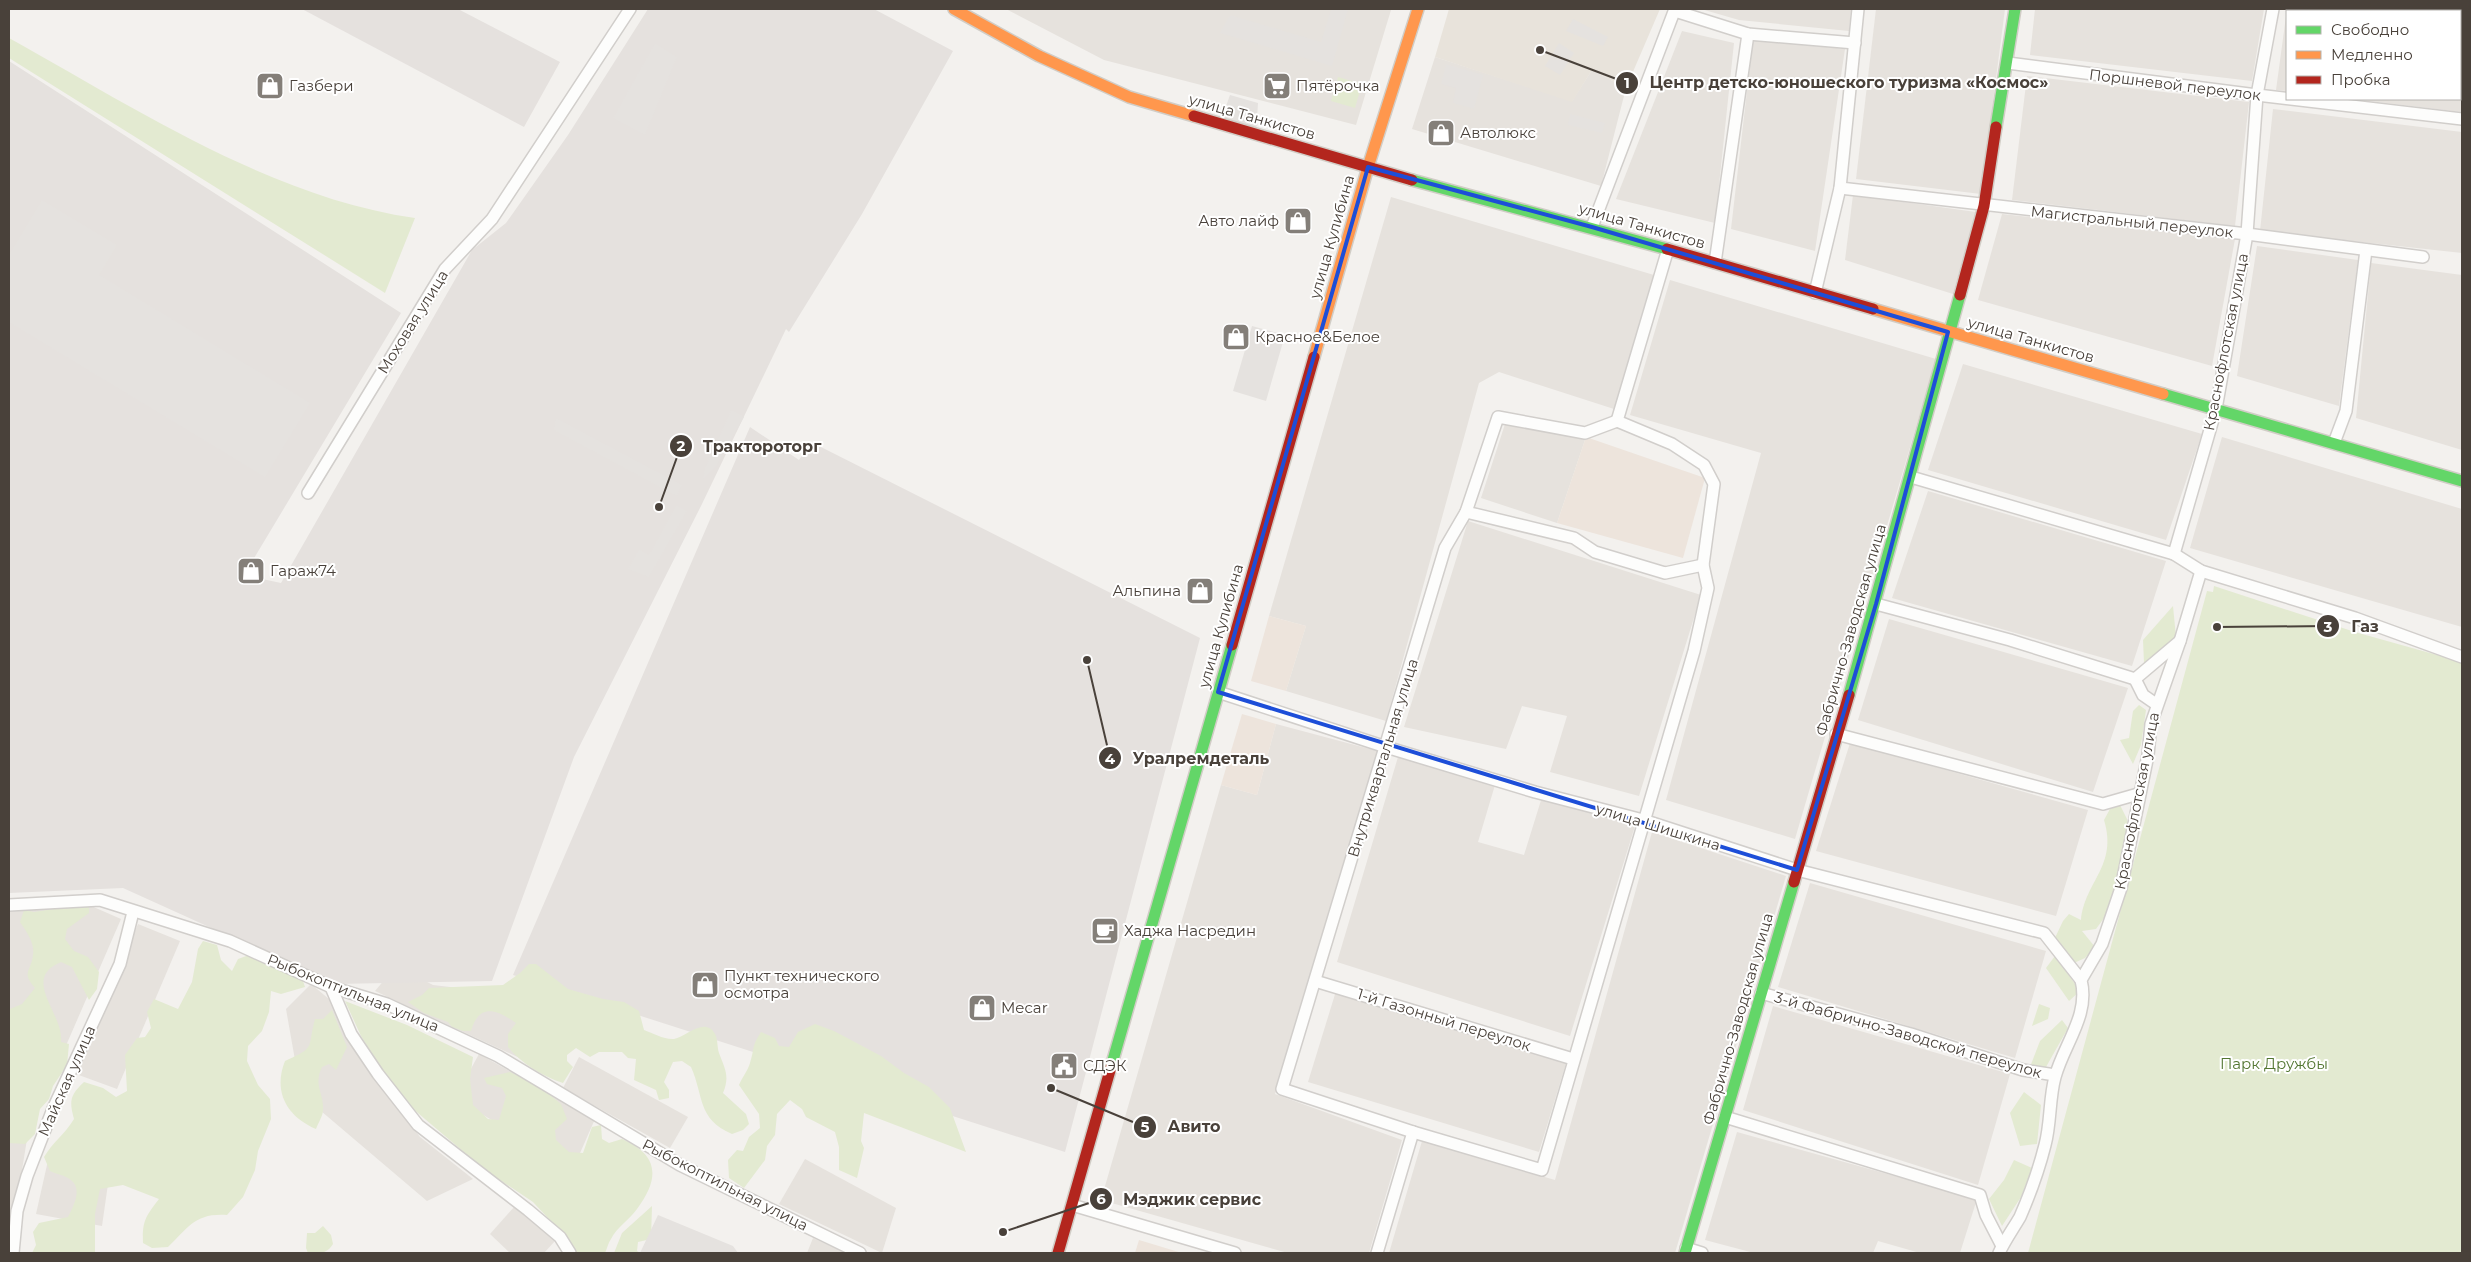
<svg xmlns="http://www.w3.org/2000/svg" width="2471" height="1262" viewBox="0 0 2471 1262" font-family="Montserrat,sans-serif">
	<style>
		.residential { fill: #e6e2dd }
		.commercial { fill: #ede4dc }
		.industrial { fill: #e5e1de }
		.education { fill: #e8e3db }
		.green { fill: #e3ead1 }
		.parking { fill: #e5e2df }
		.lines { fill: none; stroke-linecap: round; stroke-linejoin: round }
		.street-casing { stroke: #d1cecb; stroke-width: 14 }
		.fast-casing { stroke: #d1cdc6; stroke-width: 14 }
		.slow-casing { stroke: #d1cdc6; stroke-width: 14 }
		.jam-casing { stroke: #d1cdc6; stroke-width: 14 }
		.street { stroke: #fdfdfc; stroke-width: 11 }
		.fast { stroke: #63d668; stroke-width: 11 }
		.slow { stroke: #ff974d; stroke-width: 11 }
		.jam { stroke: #b3261e; stroke-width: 11 }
		.marked { fill: none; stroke: #1d4ed8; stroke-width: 4; stroke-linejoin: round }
		.labels { text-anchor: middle; stroke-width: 4; stroke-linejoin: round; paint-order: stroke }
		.street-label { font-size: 15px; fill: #49413a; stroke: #fff }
		.poi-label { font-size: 15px; fill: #49413a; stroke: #fff; text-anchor: start }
		.park-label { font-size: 15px; fill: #537632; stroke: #fff }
		.leader { fill: none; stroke: #49413a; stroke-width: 2 }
		.callout-dot { fill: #49413a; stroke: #fff; stroke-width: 2 }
		.mark-label { font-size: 15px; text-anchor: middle; font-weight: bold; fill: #fff }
		.callout-label { font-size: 16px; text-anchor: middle; font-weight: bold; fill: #49413a; stroke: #fff; stroke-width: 4; stroke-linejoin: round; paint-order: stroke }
	</style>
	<rect width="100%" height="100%" fill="#f3f1ee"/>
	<!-- residential -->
	<g class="residential">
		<polygon points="1006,9 1389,9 1391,10 1356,125 1104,60"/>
		<polygon points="1701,9 1851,9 1849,31 1739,20"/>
		<polygon points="1876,9 2005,9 1981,194 1856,179"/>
		<polygon points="2035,9 2264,9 2252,81 2030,55"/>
		<polygon points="2287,9 2462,9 2462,112 2353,99 2460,99 2460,11 2287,11 2287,91 2276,90"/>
		<polygon points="1682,31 1734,43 1715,223 1616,199"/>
		<polygon points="1753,39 1845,49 1815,251 1731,229"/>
		<polygon points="1435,57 1572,101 1592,70 1626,88 1601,186 1412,129"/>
		<polygon points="2027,76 2249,102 2235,226 2012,200"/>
		<polygon points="2273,109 2462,132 2462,253 2260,231"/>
		<polygon points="1853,195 1976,212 1953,294 1845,260"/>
		<polygon points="1391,197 1654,275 1614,409 1499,372 1479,383 1386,721 1286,691 1306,626 1269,616"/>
		<polygon points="2002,214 2235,239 2212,366 1978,300"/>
		<polygon points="2257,246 2358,260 2339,406 2237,376"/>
		<polygon points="2371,263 2462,275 2462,450 2356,418"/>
		<polygon points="1670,280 1936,359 1795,839 1666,800 1761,453 1630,415"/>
		<polygon points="1963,364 2202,434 2166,540 1928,470"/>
		<polygon points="1505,424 1586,437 1557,523 1481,498"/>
		<polygon points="2222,437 2462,509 2462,627 2190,548"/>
		<polygon points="1928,491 2166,561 2132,666 1892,598"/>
		<polygon points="1468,521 1701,595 1639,796 1550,772 1567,716 1522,706 1506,749 1404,727"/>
		<polygon points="1889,619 2128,688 2093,792 1858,720"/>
		<polygon points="1276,724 1381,752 1275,1094 1402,1140 1369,1253 1288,1253 1101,1200 1221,785 1257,795"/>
		<polygon points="1850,743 2088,810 2056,916 1816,851"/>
		<polygon points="1398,757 1495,785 1478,842 1524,855 1542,797 1635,826 1570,1036 1337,962"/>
		<polygon points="1652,832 1786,876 1675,1253 1389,1253 1422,1141 1555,1180"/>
		<polygon points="1810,883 2046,951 2015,1058 1778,987"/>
		<polygon points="89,905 121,919 28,1133 9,1250 9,908"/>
		<polygon points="138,924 180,941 117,1089 76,1074"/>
		<polygon points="396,966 433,985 518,995 537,1066 375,991"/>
		<polygon points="311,984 330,1000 369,1071 420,1137 473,1179 427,1201 301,1094 286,1009"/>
		<polygon points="1336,991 1567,1060 1539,1152 1308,1082"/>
		<polygon points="1773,1006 2010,1074 1978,1185 1743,1110"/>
		<polygon points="479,1054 595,1119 573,1169 455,1098"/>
		<polygon points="579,1057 688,1117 670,1148 563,1088"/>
		<polygon points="1737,1132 1977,1199 1960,1253 1920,1253 1878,1241 1873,1253 1754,1253 1705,1240"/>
		<polygon points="49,1156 110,1170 102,1226 36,1214"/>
		<polygon points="805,1159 896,1208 882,1253 779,1204"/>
		<polygon points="515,1206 555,1241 544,1253 510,1253 490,1234"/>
		<polygon points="813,1238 846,1253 807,1253"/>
	</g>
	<!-- commercial -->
	<g class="commercial">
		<polygon points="1586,437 1705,478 1683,558 1557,523"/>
		<polygon points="1269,616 1306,626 1286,691 1251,681"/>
		<polygon points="1242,714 1276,724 1257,795 1221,785"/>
		<polygon points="1139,1240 1182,1253 1135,1253"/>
	</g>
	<!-- industrial -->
	<g class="industrial">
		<polygon points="302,9 458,9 560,62 524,127"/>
		<polygon points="648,9 874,9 953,51 862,214 789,332 786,329 701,506 574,757 492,981 335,984 123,888 9,893 9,61 401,313 244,575 281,583 472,250 506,223 568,135"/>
		<polygon points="750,427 799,460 811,442 1200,638 1065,1152 513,975"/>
	</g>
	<!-- education -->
	<polygon class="education" points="1449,9 1660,9 1626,88 1592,70 1572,102 1435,57"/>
	<!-- green -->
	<g class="green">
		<path d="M9,38C135,108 270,197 415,218L385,293L9,58Z"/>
		<polygon points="1338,77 1362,84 1355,108 1331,101"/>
		<polygon points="2214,586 2355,632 2462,662 2462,1253 2028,1253 2207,591 2213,592"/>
		<polygon points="2173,606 2176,637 2144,663 2143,640"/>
		<polygon points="2139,705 2146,710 2141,745 2133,764 2120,740 2129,738 2133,711"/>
		<path d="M2120,805L2127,819L2129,838L2121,872L2107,914L2096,929L2082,931L2095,947L2085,958L2074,963L2054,940L2063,921L2069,914L2081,920C2085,881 2118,866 2104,820L2110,809Z"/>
		<path d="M73,906L89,907V913L67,929L65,939L74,951L88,957L99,972L97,989L89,1000L72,967L61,962C20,979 64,1013 61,1042L69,1044L67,1065L53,1086L49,1099L40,1109L35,1134L25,1144L9,1143V1005L10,1009L22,1004L35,988C21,972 31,972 33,955C35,943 26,931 20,922L24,910L34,912Z"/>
		<path d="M203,941L217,945L221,960L232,971L238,959L249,955L303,981L305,987L281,994L271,991L269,1012L262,1031L248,1046L247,1061L258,1085L270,1099L271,1119L258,1151L255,1170L243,1197L227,1215C195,1213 189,1227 168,1247L152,1248L143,1243C142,1221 146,1216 159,1199L123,1185L100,1189L95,1214V1253H32L36,1245L33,1232L39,1223L68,1217C74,1205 84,1187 68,1178C63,1175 56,1174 50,1171L44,1157C53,1142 65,1134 74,1119C69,1101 70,1095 84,1082L103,1088L116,1097L127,1091L125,1055L137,1038L145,1037L151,1028L147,1012L154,999L178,1009L192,982L198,949Z"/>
		<polygon points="2055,956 2080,991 2069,1001 2046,968"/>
		<path d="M529,964H536L568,989L603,999L624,1002L639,1011L644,1030C652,1033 665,1040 674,1039C686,1037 705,1016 715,1034C718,1039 717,1047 719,1053C725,1069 730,1076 723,1093L746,1114L749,1124L743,1130L732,1134C697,1119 704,1096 691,1067L682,1061L673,1062L664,1082L669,1090V1098L659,1100L656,1090L634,1080L636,1059L628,1058L622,1052H599L590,1057L576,1048L567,1055V1061L573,1067L563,1083C542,1076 522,1064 508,1047V1034L516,1023C496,1009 479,1003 471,1031H463L452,1027L448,1022L424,1013L408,1002L422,995L429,988L503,985L520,973Z"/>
		<path d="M345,1001L407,1025L473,1057L470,1079L473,1105L488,1119L499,1120L506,1096L502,1088L487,1084L484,1078L510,1072L538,1085L561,1104L567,1119L555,1130L556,1140L569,1152L583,1153L592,1127L601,1125L602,1139L609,1143L622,1139C659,1155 660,1178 637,1209C629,1220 617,1227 611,1239C608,1243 607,1249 605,1253H575L561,1232L533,1202L485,1170L412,1108L383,1072L361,1036Z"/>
		<polygon points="2039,1004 2050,1008 2048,1019 2032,1026"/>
		<path d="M332,1010L347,1047L336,1070L329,1064L322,1067C313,1086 324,1092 323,1110C323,1116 318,1123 316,1129C286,1116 273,1091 285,1061C317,1047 307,1048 315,1019H323Z"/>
		<polygon points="2062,1020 2068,1028 2046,1067 2030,1067 2040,1041"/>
		<path d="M815,1024L834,1031L881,1056L904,1073L929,1087L950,1108L966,1152L864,1113L861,1141L864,1148L857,1178L839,1170V1147L835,1132L806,1117L802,1109L790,1100L777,1114L775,1135L767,1146L765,1160L744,1188L729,1178L728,1160L737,1150L743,1151L749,1137L760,1128L759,1114L739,1085C742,1078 748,1070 750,1063C755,1048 751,1047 761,1032L775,1038L779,1046L789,1047L798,1032Z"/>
		<polygon points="2024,1092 2041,1105 2037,1144 2020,1146 2010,1113"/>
		<polygon points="2014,1160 2032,1168 2021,1197 2002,1226 1989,1199 2004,1180"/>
		<polygon points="652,1206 651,1239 638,1242 637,1251 640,1253 614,1253 622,1233"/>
		<path d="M323,1226L331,1235L333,1244C327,1254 320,1253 308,1253L306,1248L307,1233H315Z"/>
	</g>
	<!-- parking -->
	<g class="parking">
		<polygon points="1331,9 1348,9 1332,66 1220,33 1230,15 1321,42"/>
		<polygon points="1573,19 1608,37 1603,46 1566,31"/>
		<polygon points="655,43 677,57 645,135 613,118"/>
		<polygon points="1559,43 1574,53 1560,75 1545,66"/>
		<polygon points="1446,64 1483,75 1474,109 1453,103 1456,88 1441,84"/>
		<polygon points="1230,95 1258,103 1256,133 1220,123"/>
		<polygon points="1570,114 1605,123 1602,133 1568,125"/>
		<polygon points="42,200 117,245 99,275 310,403 265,477 9,322 9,255"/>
		<polygon points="1252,326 1285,335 1266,401 1233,391"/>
		<polygon points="731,410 744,417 717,465 703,479 705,468"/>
		<polygon points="556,418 682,485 677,496 554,430"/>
		<polygon points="676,505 687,511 649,577 628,569 639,549 649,555"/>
		<polygon points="658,1215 733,1246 738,1253 640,1253"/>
	</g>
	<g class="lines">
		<defs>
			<g id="street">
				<polyline points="1675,11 1748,34 1855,43"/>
				<polyline points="2008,63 2257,95 2462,119"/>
				<polyline points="1840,188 2247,234 2423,257"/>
				<polyline points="1592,227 1675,9"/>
				<polyline points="1715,263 1748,34"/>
				<polyline points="1815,293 1840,188 1858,9"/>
				<polyline points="2334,443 2346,411 2366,250"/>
				<polyline points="1911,477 2174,554 2201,571 2355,618 2462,657"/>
				<polyline points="308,493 445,269 492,219 630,9"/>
				<polyline points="1466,512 1574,538 1595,552 1665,573 1703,565"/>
				<polyline points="2174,554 2216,409 2247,234 2257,95 2273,9"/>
				<polyline points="1876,604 2010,640 2135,679"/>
				<polyline points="1218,692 1386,747 1535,792 1643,820 1797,870 2044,933 2081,980"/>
				<polyline points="2156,704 2143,695 2135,679 2180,641"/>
				<polyline points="1836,734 2103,804 2138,794"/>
				<polyline points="9,905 100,900 230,941 331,987 387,1004 498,1056 680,1165 860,1253"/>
				<polyline points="1315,981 1573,1059"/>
				<polyline points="331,987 351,1034 378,1074 418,1125 528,1210 560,1237 570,1253"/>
				<polyline points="1761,993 1911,1034 2023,1070 2055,1075"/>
				<polyline points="1725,1117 1980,1195 1986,1215 2002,1246"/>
				<polyline points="1413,1132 1542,1170 1694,651 1708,588 1703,565 1714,484 1704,465 1672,444 1617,421 1668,249"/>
				<polyline points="1072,1205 1235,1253"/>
				<polyline points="1686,1248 1702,1253"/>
				<polyline points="13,1253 17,1211 27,1176 53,1109 120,964 133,912"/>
				<polyline points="1377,1253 1413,1132 1282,1089 1445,548 1466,512 1498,417 1585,433 1617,421"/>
				<path d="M1999,1253C2005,1240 2013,1229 2020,1217C2030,1194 2039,1169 2045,1145C2051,1123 2049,1099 2055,1077C2064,1044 2090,1015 2081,980L2102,944L2121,888L2148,755L2151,724L2180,641L2201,571"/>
			</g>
			<g id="fast">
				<polyline points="1996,127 2015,9"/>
				<polyline points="1412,180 1667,249"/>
				<polyline points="2163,394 2462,481"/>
				<polyline points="1849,695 1960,295"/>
				<polyline points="1111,1067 1232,645"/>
				<polyline points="1685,1253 1794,882"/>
			</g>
			<g id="slow">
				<polyline points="954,9 1039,56 1129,97 1194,116"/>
				<polyline points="1873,309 2163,394"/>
				<polyline points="1314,357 1368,167 1418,9"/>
			</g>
			<g id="jam">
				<polyline points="1194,116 1412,180"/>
				<polyline points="1667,249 1873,309"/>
				<polyline points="1960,295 1984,206 1996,127"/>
				<polyline points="1232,645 1314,357"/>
				<polyline points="1794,882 1849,695"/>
				<polyline points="1058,1253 1111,1067"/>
			</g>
		</defs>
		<!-- street casing -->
		<use href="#street" class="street-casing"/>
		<!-- fast casing -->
		<use href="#fast" class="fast-casing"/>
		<!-- slow casing -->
		<use href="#slow" class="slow-casing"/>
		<!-- jam casing -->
		<use href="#jam" class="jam-casing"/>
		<!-- street -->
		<use href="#street" class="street"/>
		<!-- fast -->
		<use href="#fast" class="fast"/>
		<!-- slow -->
		<use href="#slow" class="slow"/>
		<!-- jam -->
		<use href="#jam" class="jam"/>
	</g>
	<!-- marked area -->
	<path class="marked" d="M1368,167L1592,227L1948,332L1876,604L1797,870L1218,692Z"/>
	<!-- icons -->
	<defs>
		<symbol id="shop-square" viewBox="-11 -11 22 22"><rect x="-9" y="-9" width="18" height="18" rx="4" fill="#847f79" stroke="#fff"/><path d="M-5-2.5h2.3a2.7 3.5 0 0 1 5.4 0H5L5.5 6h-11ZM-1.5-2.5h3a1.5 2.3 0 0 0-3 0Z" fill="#fff"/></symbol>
		<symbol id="supermarket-square" viewBox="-11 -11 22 22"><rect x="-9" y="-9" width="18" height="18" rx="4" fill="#847f79" stroke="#fff"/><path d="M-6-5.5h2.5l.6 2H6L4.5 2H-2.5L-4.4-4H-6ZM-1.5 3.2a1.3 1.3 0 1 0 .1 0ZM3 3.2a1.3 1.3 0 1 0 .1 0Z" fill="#fff"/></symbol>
		<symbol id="cafe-square" viewBox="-11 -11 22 22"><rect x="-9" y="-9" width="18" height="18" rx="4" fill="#847f79" stroke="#fff"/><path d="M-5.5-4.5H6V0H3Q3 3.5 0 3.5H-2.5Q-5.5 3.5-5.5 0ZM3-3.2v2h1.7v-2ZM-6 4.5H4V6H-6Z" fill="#fff"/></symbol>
		<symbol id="civic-square" viewBox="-11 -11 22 22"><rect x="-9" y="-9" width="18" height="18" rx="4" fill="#847f79" stroke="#fff"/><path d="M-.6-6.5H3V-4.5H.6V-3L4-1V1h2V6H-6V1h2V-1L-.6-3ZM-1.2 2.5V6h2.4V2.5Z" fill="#fff"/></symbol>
	</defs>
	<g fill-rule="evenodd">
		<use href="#shop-square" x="254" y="70" width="32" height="32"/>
		<use href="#supermarket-square" x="1261" y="70" width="32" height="32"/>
		<use href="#shop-square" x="1425" y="117" width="32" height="32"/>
		<use href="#shop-square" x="1282" y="205" width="32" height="32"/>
		<use href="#shop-square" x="1220" y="321" width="32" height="32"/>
		<use href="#shop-square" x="235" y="555" width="32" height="32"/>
		<use href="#shop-square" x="1184" y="575" width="32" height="32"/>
		<use href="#cafe-square" x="1089" y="915" width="32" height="32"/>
		<use href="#shop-square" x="689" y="969" width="32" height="32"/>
		<use href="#shop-square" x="966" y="992" width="32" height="32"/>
		<use href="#civic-square" x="1048" y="1050" width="32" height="32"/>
	</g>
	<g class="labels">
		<!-- street labels -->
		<g class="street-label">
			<text transform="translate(2175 85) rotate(7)" y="5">Поршневой переулок</text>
			<text transform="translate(1252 117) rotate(16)" y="5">улица Танкистов</text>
			<text transform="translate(2132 222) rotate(6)" y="5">Магистральный переулок</text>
			<text transform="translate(1642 226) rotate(16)" y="5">улица Танкистов</text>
			<text transform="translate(1332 237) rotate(-74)" y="5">улица Кулибина</text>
			<text transform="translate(413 322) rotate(-58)" y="5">Моховая улица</text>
			<text transform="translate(2031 340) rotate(16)" y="5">улица Танкистов</text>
			<text transform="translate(2226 342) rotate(-79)" y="5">Краснофлотская улица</text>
			<text transform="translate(1221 626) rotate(-74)" y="5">улица Кулибина</text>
			<text transform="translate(1851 630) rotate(-74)" y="5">Фабрично-Заводская улица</text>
			<text transform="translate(1383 758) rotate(-73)" y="5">Внутриквартальная улица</text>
			<text transform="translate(2137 801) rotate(-79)" y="5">Краснофлотская улица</text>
			<text transform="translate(1658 827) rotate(17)" y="5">улица Шишкина</text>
			<text transform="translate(353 993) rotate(22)" y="5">Рыбокоптильная улица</text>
			<text transform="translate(1738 1019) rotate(-74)" y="5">Фабрично-Заводская улица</text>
			<text transform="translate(1444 1020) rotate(17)" y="5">1-й Газонный переулок</text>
			<text transform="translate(1908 1035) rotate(16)" y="5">3-й Фабрично-Заводской переулок</text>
			<text transform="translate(67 1081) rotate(-66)" y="5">Майская улица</text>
			<text transform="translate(725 1185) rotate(27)" y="5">Рыбокоптильная улица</text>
		</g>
		<!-- poi labels -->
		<g class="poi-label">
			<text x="289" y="91">Газбери</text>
			<text x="1296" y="91">Пятёрочка</text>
			<text x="1460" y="138">Автолюкс</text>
			<text x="1279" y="226" text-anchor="end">Авто лайф</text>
			<text x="1255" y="342">Красное&amp;Белое</text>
			<text x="270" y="576">Гараж74</text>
			<text x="1181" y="596" text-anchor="end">Альпина</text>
			<text x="1124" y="936">Хаджа Насредин</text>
			<text x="724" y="981">Пункт технического<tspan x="724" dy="17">осмотра</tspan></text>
			<text x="1001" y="1013">Mecar</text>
			<text x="1083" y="1071">СДЭК</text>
		</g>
		<!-- park labels -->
		<g class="park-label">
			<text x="2274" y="1069">Парк Дружбы</text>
		</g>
	</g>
	<!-- callouts -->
	<path class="leader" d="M1540 50L1627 83M659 507L681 446M2217 627L2328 626M1087 660L1110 758M1051 1088L1145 1127M1003 1232L1101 1199"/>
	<g class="callout-dot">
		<circle cx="1540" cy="50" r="5"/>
		<circle cx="659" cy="507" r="5"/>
		<circle cx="2217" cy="627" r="5"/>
		<circle cx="1087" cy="660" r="5"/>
		<circle cx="1051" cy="1088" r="5"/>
		<circle cx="1003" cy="1232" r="5"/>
		<circle cx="1627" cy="83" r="12"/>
		<circle cx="681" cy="446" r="12"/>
		<circle cx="2328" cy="626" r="12"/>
		<circle cx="1110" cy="758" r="12"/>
		<circle cx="1145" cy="1127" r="12"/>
		<circle cx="1101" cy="1199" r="12"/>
	</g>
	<g class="mark-label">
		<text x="1627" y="88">1</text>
		<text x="681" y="451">2</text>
		<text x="2328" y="632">3</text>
		<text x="1110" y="764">4</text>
		<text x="1145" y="1132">5</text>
		<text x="1101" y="1204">6</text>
	</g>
	<g class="callout-label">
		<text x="1849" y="88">Центр детско-юношеского туризма «Космос»</text>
		<text x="762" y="452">Трактороторг</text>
		<text x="2365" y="632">Газ</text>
		<text x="1201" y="764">Уралремдеталь</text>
		<text x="1194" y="1132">Авито</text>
		<text x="1192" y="1205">Мэджик сервис</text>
	</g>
	<!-- border -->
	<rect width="2471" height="1262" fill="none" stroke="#49413a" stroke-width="20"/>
	<!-- legend -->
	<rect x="2286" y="10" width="175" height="90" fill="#ffffff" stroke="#b6b3b0"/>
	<rect x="2296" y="26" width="25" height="8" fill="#63d668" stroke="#b6b3b0"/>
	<text x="2331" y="35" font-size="15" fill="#49413a">Свободно</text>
	<rect x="2296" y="51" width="25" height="8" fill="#ff974d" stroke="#b6b3b0"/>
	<text x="2331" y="60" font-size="15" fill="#49413a">Медленно</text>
	<rect x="2296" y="76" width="25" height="8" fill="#b3261e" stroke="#b6b3b0"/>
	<text x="2331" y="85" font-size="15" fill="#49413a">Пробка</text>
</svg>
